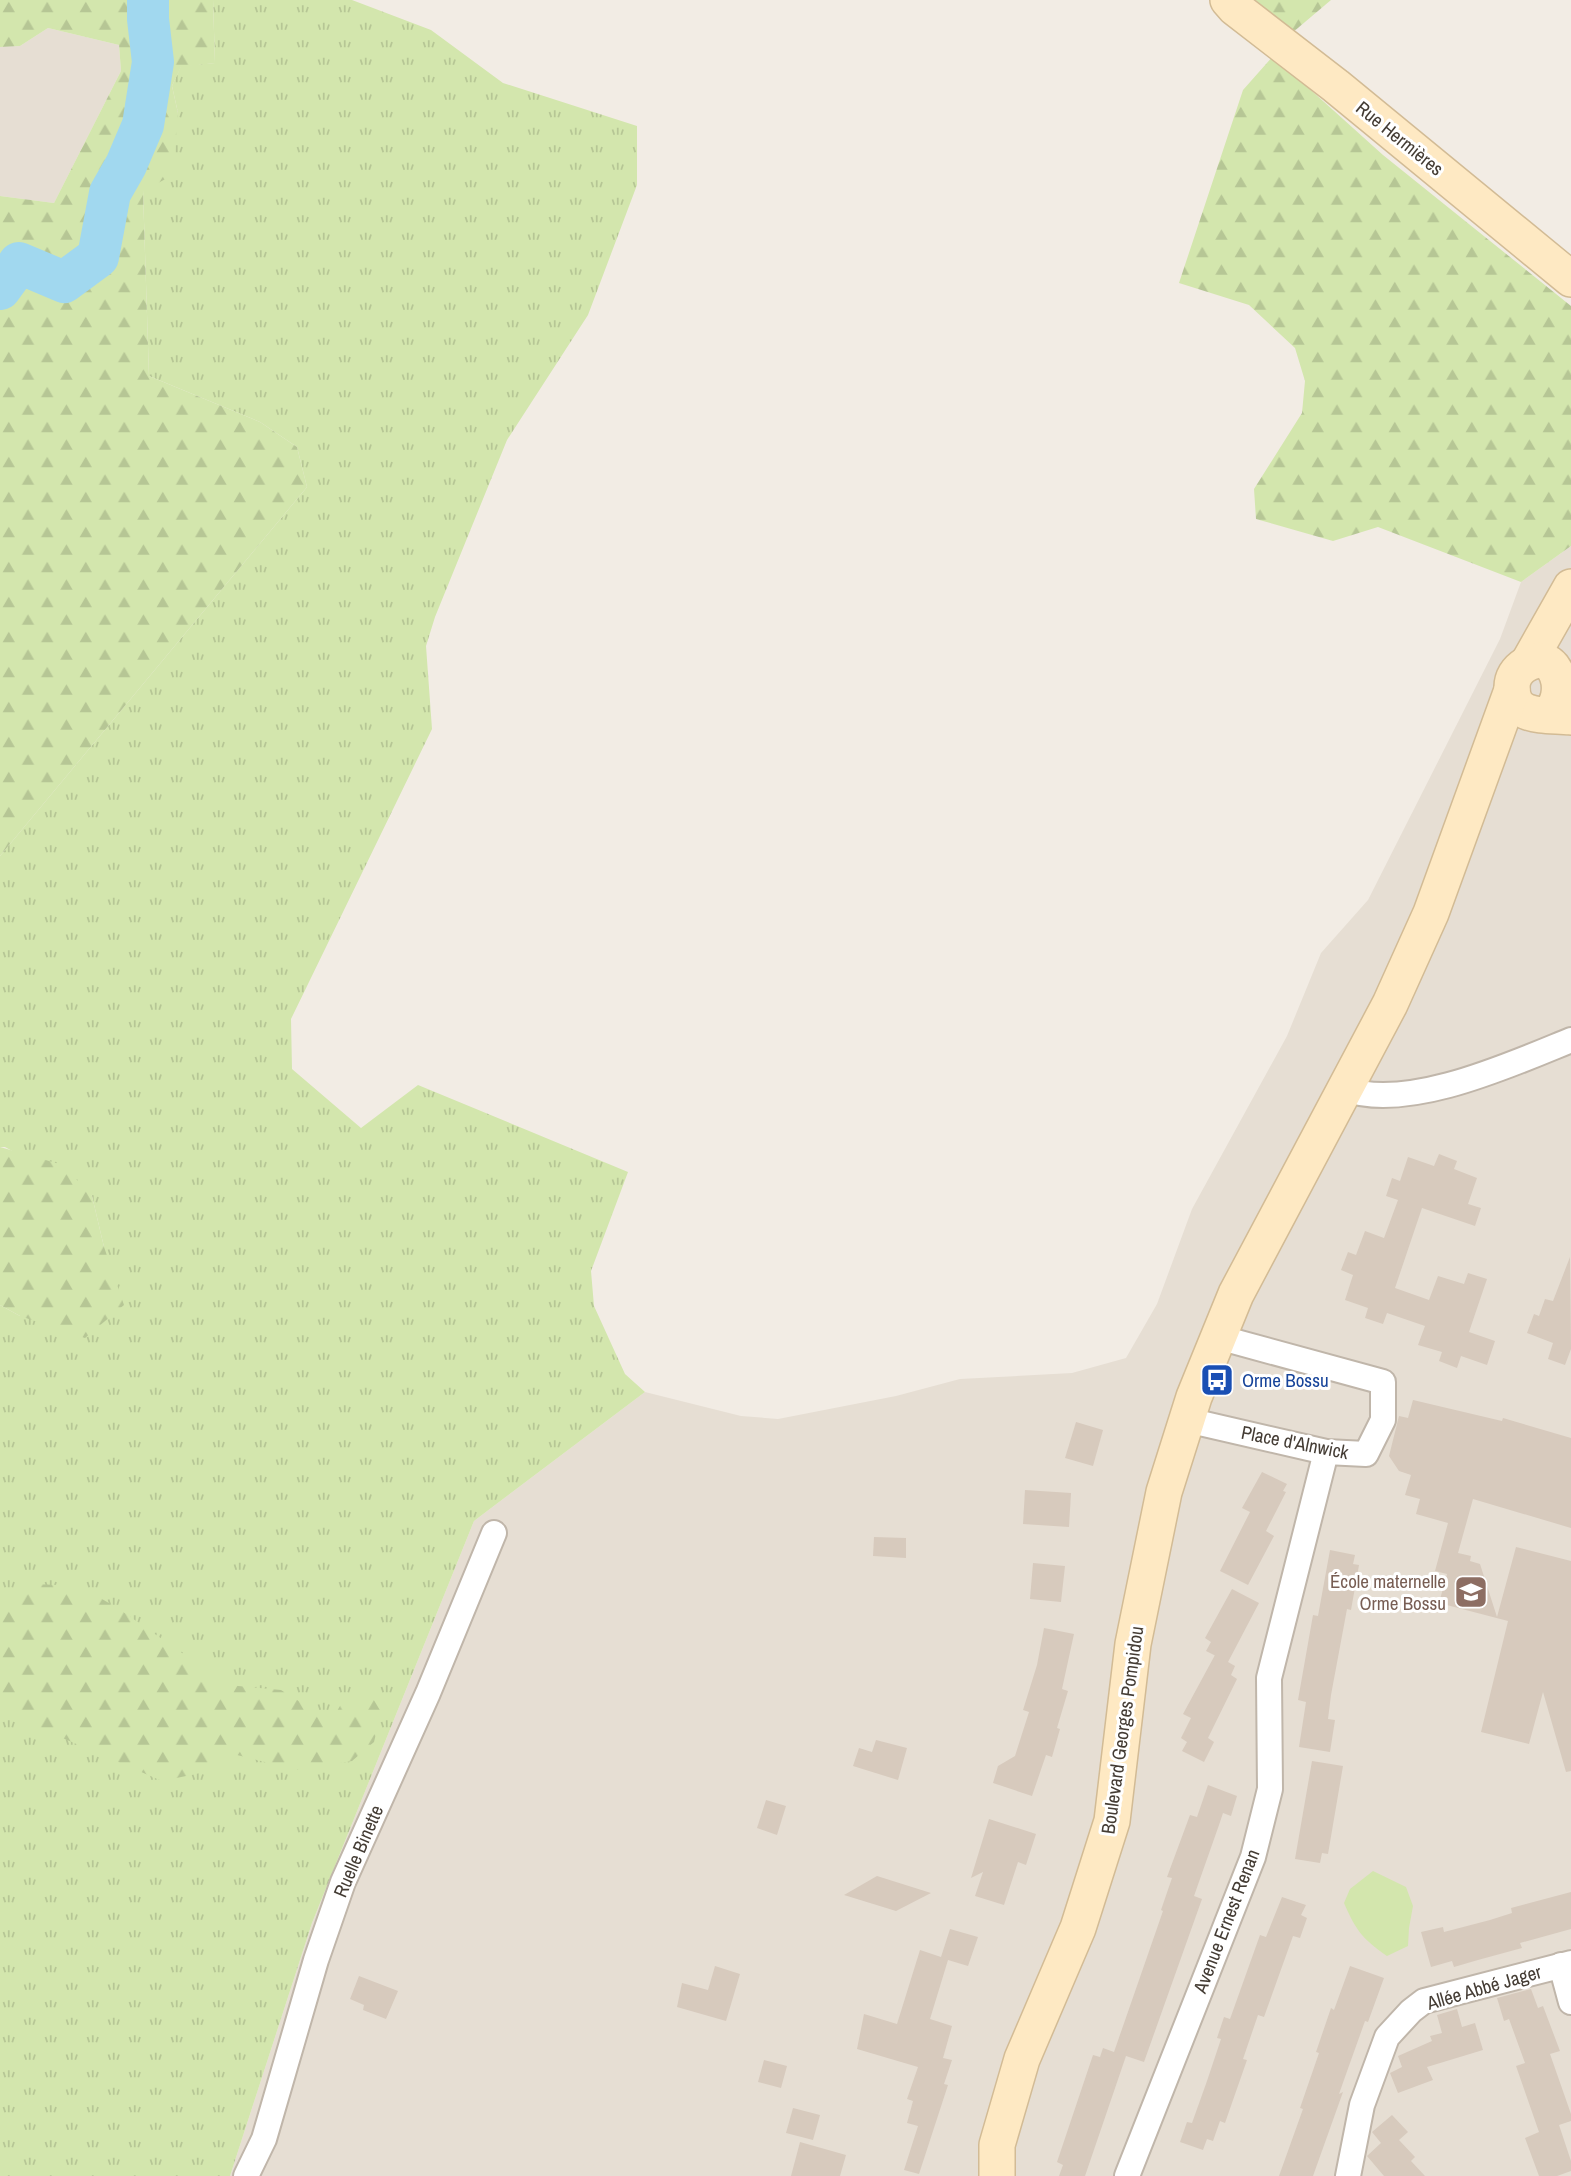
<svg xmlns="http://www.w3.org/2000/svg" width="1571" height="2176" viewBox="0 0 1571 2176" font-family="'Archivo Narrow',sans-serif">
	<style>
		.residential { fill: #e6ded3 }
		.grass { fill: url(#grass-tufts) }
		.forest { fill: url(#forest-firs) }
		.green { fill: #d3e6ad }
		.lines { fill: none; stroke-linecap: round; stroke-linejoin: round }
		.river { stroke: #a1d8ef; stroke-width: 42 }
		.building { fill: #d7cabd }
		.street-casing { stroke: #c0b6aa; stroke-width: 28 }
		.secondary-casing { stroke: #d2bb95; stroke-width: 38 }
		.street { stroke: #fff; stroke-width: 24 }
		.secondary { stroke: #fee9c3; stroke-width: 35 }
		.labels { text-anchor: middle; stroke-width: 6; stroke-linejoin: round; paint-order: stroke }
		.street-label { font-size: 19px; fill: #443c34; stroke: #fff }
		.transit-label { font-size: 19px; fill: #164399; stroke: #fff; text-anchor: start }
		.education-label { font-size: 19px; fill: #785e54; stroke: #fff; text-anchor: end }
	</style>
	<defs>
		<pattern id="grass-tufts" width="24" height="20" patternUnits="userSpaceOnUse" patternTransform="scale(1.75)"><rect width="24" height="20" fill="#d3e6ad"/><path d="M3 7l-1-3M5 7V3M7 7l1-3M15 17l-1-3M17 17v-4M19 17l1-3" fill="none" stroke="#b6c695"/></pattern>
		<pattern id="forest-firs" width="22" height="20" patternUnits="userSpaceOnUse" patternTransform="scale(1.75)"><rect width="22" height="20" fill="#d3e6ad"/><path d="M5 1l3.5 6h-7zM16 11l3.5 6h-7z" fill="#b6c695"/></pattern>
	</defs>
	<rect width="100%" height="100%" fill="#f2ece4"/>
	<!-- residential -->
	<g class="residential">
		<polygon points="48,28 119,45 121,71 54,203 0,196 0,47 20,46"/>
		<polygon points="1571,546 1571,2176 230,2176 312,1923 474,1521 645,1392 741,1416 778,1419 896,1396 960,1379 1072,1373 1126,1358 1157,1304 1192,1209 1287,1036 1321,953 1368,900 1500,639 1521,582"/>
	</g>
	<!-- grass -->
	<polygon class="grass" points="213,0 352,0 431,30 503,83 637,126 637,185 588,315 507,440 435,617 426,646 432,729 291,1019 292,1069 361,1128 418,1085 628,1172 591,1271 594,1306 625,1374 645,1392 474,1521 312,1923 230,2176 0,2176 0,1305 20,1316 104,1247 92,1196 5,1147 0,1147 0,856 307,487 297,447 260,422 149,376 143,190 178,113 172,86 181,66 215,63"/>
	<!-- forest -->
	<g class="forest">
		<polygon points="0,0 213,0 215,63 181,67 172,86 178,113 173,175 143,191 149,376 260,422 297,447 307,487 0,856 0,196 54,203 121,71 119,45 48,28 20,46 0,47"/>
		<polygon points="1245,0 1331,0 1292,33"/>
		<polygon points="1273,56 1383,155 1571,306 1571,546 1521,582 1378,527 1333,541 1256,519 1254,489 1302,413 1305,381 1295,348 1249,305 1179,283 1243,90"/>
		<polygon points="0,1147 63,1165 92,1196 104,1247 124,1305 85,1338 20,1316 0,1305"/>
		<polygon points="32,1584 59,1585 90,1592 119,1609 228,1685 281,1690 323,1716 336,1713 345,1697 369,1692 381,1712 374,1742 352,1761 296,1770 237,1755 210,1771 162,1781 0,1711 0,1616"/>
	</g>
	<!-- green -->
	<path class="green" d="M1373,1871L1406,1887L1413,1906L1409,1928L1408,1946L1387,1956C1363,1939 1356,1931 1344,1903L1350,1889Z"/>
	<g class="lines">
		<!-- river -->
		<polyline class="river" points="0,289 19,263 64,282 98,257 110,193 126,165 143,125 153,62 148,19 148,0"/>
	</g>
	<!-- building -->
	<g class="building">
		<polygon points="1439,1154 1457,1161 1454,1169 1477,1178 1468,1204 1481,1208 1475,1226 1422,1208 1395,1288 1429,1300 1438,1276 1464,1284 1468,1273 1487,1279 1469,1332 1495,1341 1487,1365 1461,1356 1457,1368 1439,1361 1442,1352 1418,1345 1425,1326 1387,1313 1383,1324 1365,1318 1368,1308 1345,1300 1353,1275 1341,1270 1348,1252 1356,1255 1365,1231 1384,1238 1398,1200 1386,1196 1392,1178 1400,1181 1408,1157 1434,1166"/>
		<polygon points="1570,1257 1571,1349 1565,1365 1548,1359 1553,1343 1527,1333 1534,1314 1539,1316 1545,1299 1553,1301"/>
		<polygon points="1413,1400 1502,1421 1503,1418 1571,1438 1571,1528 1473,1499 1458,1553 1471,1556 1470,1561 1480,1564 1497,1617 1516,1547 1571,1561 1571,1771 1566,1772 1543,1692 1529,1744 1481,1732 1508,1621 1439,1603 1447,1574 1435,1571 1448,1523 1416,1514 1420,1499 1405,1495 1411,1475 1399,1471 1389,1456 1399,1416 1408,1418"/>
		<polygon points="1076,1422 1103,1430 1093,1466 1065,1458"/>
		<polygon points="1262,1472 1287,1484 1283,1491 1286,1492 1266,1531 1274,1536 1248,1585 1220,1571 1250,1512 1242,1508"/>
		<polygon points="1025,1490 1071,1493 1069,1527 1023,1524"/>
		<polygon points="874,1537 906,1538 906,1558 873,1556"/>
		<polygon points="1330,1550 1355,1555 1353,1564 1359,1565 1351,1610 1347,1609 1331,1695 1328,1719 1335,1720 1330,1752 1299,1747 1306,1702 1298,1700 1313,1615 1318,1616"/>
		<polygon points="1033,1563 1065,1566 1061,1602 1030,1599"/>
		<polygon points="1232,1589 1259,1603 1228,1662 1235,1666 1231,1675 1237,1679 1208,1738 1214,1742 1204,1762 1182,1751 1187,1742 1181,1738 1191,1718 1183,1714 1215,1655 1224,1660 1206,1651 1211,1642 1205,1638"/>
		<polygon points="1044,1628 1074,1634 1062,1689 1068,1691 1057,1728 1060,1729 1052,1757 1046,1755 1032,1796 993,1783 998,1766 1015,1756 1029,1712 1023,1710 1037,1665"/>
		<polygon points="876,1740 907,1748 898,1780 853,1766 859,1748 872,1752"/>
		<polygon points="1312,1761 1343,1766 1328,1854 1322,1853 1320,1863 1295,1859"/>
		<polygon points="1208,1785 1237,1796 1231,1816 1223,1813 1219,1825 1194,1896 1202,1899 1144,2062 1126,2056 1085,2176 1059,2176 1063,2165 1057,2162 1093,2055 1100,2057 1103,2048 1114,2052 1163,1911 1161,1910 1172,1878 1167,1877 1190,1815 1197,1817"/>
		<polygon points="766,1800 786,1806 777,1835 757,1828"/>
		<polygon points="989,1819 1036,1834 1026,1865 1018,1862 1004,1905 975,1896 983,1872 971,1878"/>
		<polygon points="877,1876 931,1893 896,1911 844,1895"/>
		<polygon points="1571,1892 1571,1929 1520,1943 1522,1948 1478,1960 1454,1967 1452,1961 1431,1967 1421,1932 1443,1927 1444,1932 1490,1920 1512,1913 1511,1908"/>
		<polygon points="1282,1897 1306,1905 1301,1915 1307,1918 1300,1938 1293,1936 1264,2017 1258,2015 1243,2059 1247,2060 1225,2123 1220,2121 1213,2141 1207,2139 1203,2150 1180,2142 1187,2122 1192,2123 1207,2081 1221,2039 1217,2038 1224,2017 1230,2019 1260,1935 1266,1937"/>
		<polygon points="950,1929 978,1937 968,1966 948,1960 930,2019 952,2026 943,2058 952,2060 944,2084 948,2085 919,2174 904,2170 918,2126 907,2123 913,2101 907,2099 918,2067 857,2049 864,2014 897,2024 920,1950 941,1957"/>
		<polygon points="715,1966 740,1974 726,2021 677,2007 682,1983 708,1990"/>
		<polygon points="1350,1966 1384,1978 1368,2022 1365,2021 1345,2077 1339,2094 1343,2092 1313,2176 1279,2176 1303,2109 1300,2108 1319,2053 1316,2052 1331,2008 1334,2010"/>
		<polygon points="359,1976 398,1991 386,2019 363,2010 364,2005 350,1999"/>
		<polygon points="1531,1989 1538,2008 1543,2006 1560,2051 1550,2054 1571,2114 1571,2121 1559,2125 1571,2161 1571,2171 1557,2176 1539,2176 1525,2138 1539,2132 1516,2066 1525,2063 1509,2019 1504,2021 1497,1998"/>
		<polygon points="1457,2009 1462,2027 1475,2023 1483,2050 1427,2067 1433,2080 1398,2093 1390,2073 1402,2067 1398,2056 1432,2041 1430,2036 1442,2033 1437,2015"/>
		<polygon points="764,2060 787,2066 781,2088 758,2082"/>
		<polygon points="793,2108 820,2115 813,2140 786,2133"/>
		<polygon points="1392,2115 1408,2132 1399,2140 1415,2157 1411,2161 1425,2176 1384,2176 1367,2156 1381,2143 1372,2132"/>
		<polygon points="800,2142 846,2155 840,2176 791,2176"/>
	</g>
	<g class="lines">
		<defs>
			<g id="street">
				<path d="M1345,1089C1407,1112 1512,1064 1571,1040"/>
				<polyline points="1187,1420 1326,1452 1366,1454 1383,1420 1383,1382 1218,1337"/>
				<polyline points="1561,1965 1571,2002"/>
				<polyline points="246,2176 264,2139 316,1960 343,1882 428,1693 494,1533"/>
				<polyline points="1127,2176 1253,1857 1270,1789 1269,1678 1326,1452"/>
				<polyline points="1348,2176 1362,2105 1387,2037 1411,2011 1424,2001 1571,1963"/>
			</g>
			<g id="secondary">
				<polyline points="1228,0 1235,8 1336,86 1571,279"/>
				<polyline points="1528,663 1571,587"/>
				<path d="M1548,714C1571,696 1557,645 1525,665C1517,670 1512,678 1512,687C1512,721 1548,714 1571,717"/>
				<polyline points="997,2176 997,2145 1022,2059 1078,1928 1112,1821 1133,1644 1164,1492 1194,1397 1236,1294 1390,1004 1431,913 1512,690"/>
			</g>
		</defs>
		<!-- street casing -->
		<use href="#street" class="street-casing"/>
		<!-- secondary casing -->
		<use href="#secondary" class="secondary-casing"/>
		<!-- street -->
		<use href="#street" class="street"/>
		<!-- secondary -->
		<use href="#secondary" class="secondary"/>
	</g>
	<!-- icons -->
	<defs>
		<symbol id="bus-square" viewBox="-11 -11 22 22"><rect x="-9" y="-9" width="18" height="18" rx="4" fill="#1a4fb4" stroke="#fff"/><path d="M-5-6H5V4H4V6H2V4H-2V6H-4V4H-5ZM-3.5-4V0h7V-4ZM-3.5 1.2v1.5H-2V1.2ZM2 1.2v1.5H3.5V1.2Z" fill="#fff"/></symbol>
		<symbol id="school-square" viewBox="-11 -11 22 22"><rect x="-9" y="-9" width="18" height="18" rx="4" fill="#8d6e63" stroke="#fff"/><path d="M0-5L7-2L0 1L-7-2ZM-4 1L0 2.5L4 1V4Q0 6-4 4Z" fill="#fff"/></symbol>
	</defs>
	<g fill-rule="evenodd">
		<use href="#bus-square" x="1198" y="1361" width="38" height="38"/>
		<use href="#school-square" x="1452" y="1573" width="38" height="38"/>
	</g>
	<g class="labels">
		<!-- street labels -->
		<g class="street-label">
			<text transform="translate(1400 138) rotate(39)" y="7">Rue Hermières</text>
			<text transform="translate(1295 1442) rotate(11)" y="7">Place d'Alnwick</text>
			<text transform="translate(1122 1730) rotate(-82)" y="7">Boulevard Georges Pompidou</text>
			<text transform="translate(358 1851) rotate(-67)" y="7">Ruelle Binette</text>
			<text transform="translate(1226 1921) rotate(-69)" y="7">Avenue Ernest Renan</text>
			<text transform="translate(1484 1987) rotate(-16)" y="7">Allée Abbé Jager</text>
		</g>
		<!-- transit labels -->
		<g class="transit-label">
			<text x="1242" y="1387">Orme Bossu</text>
		</g>
		<!-- education labels -->
		<g class="education-label">
			<text x="1446" y="1588">École maternelle<tspan x="1446" dy="22">Orme Bossu</tspan></text>
		</g>
	</g>
</svg>
